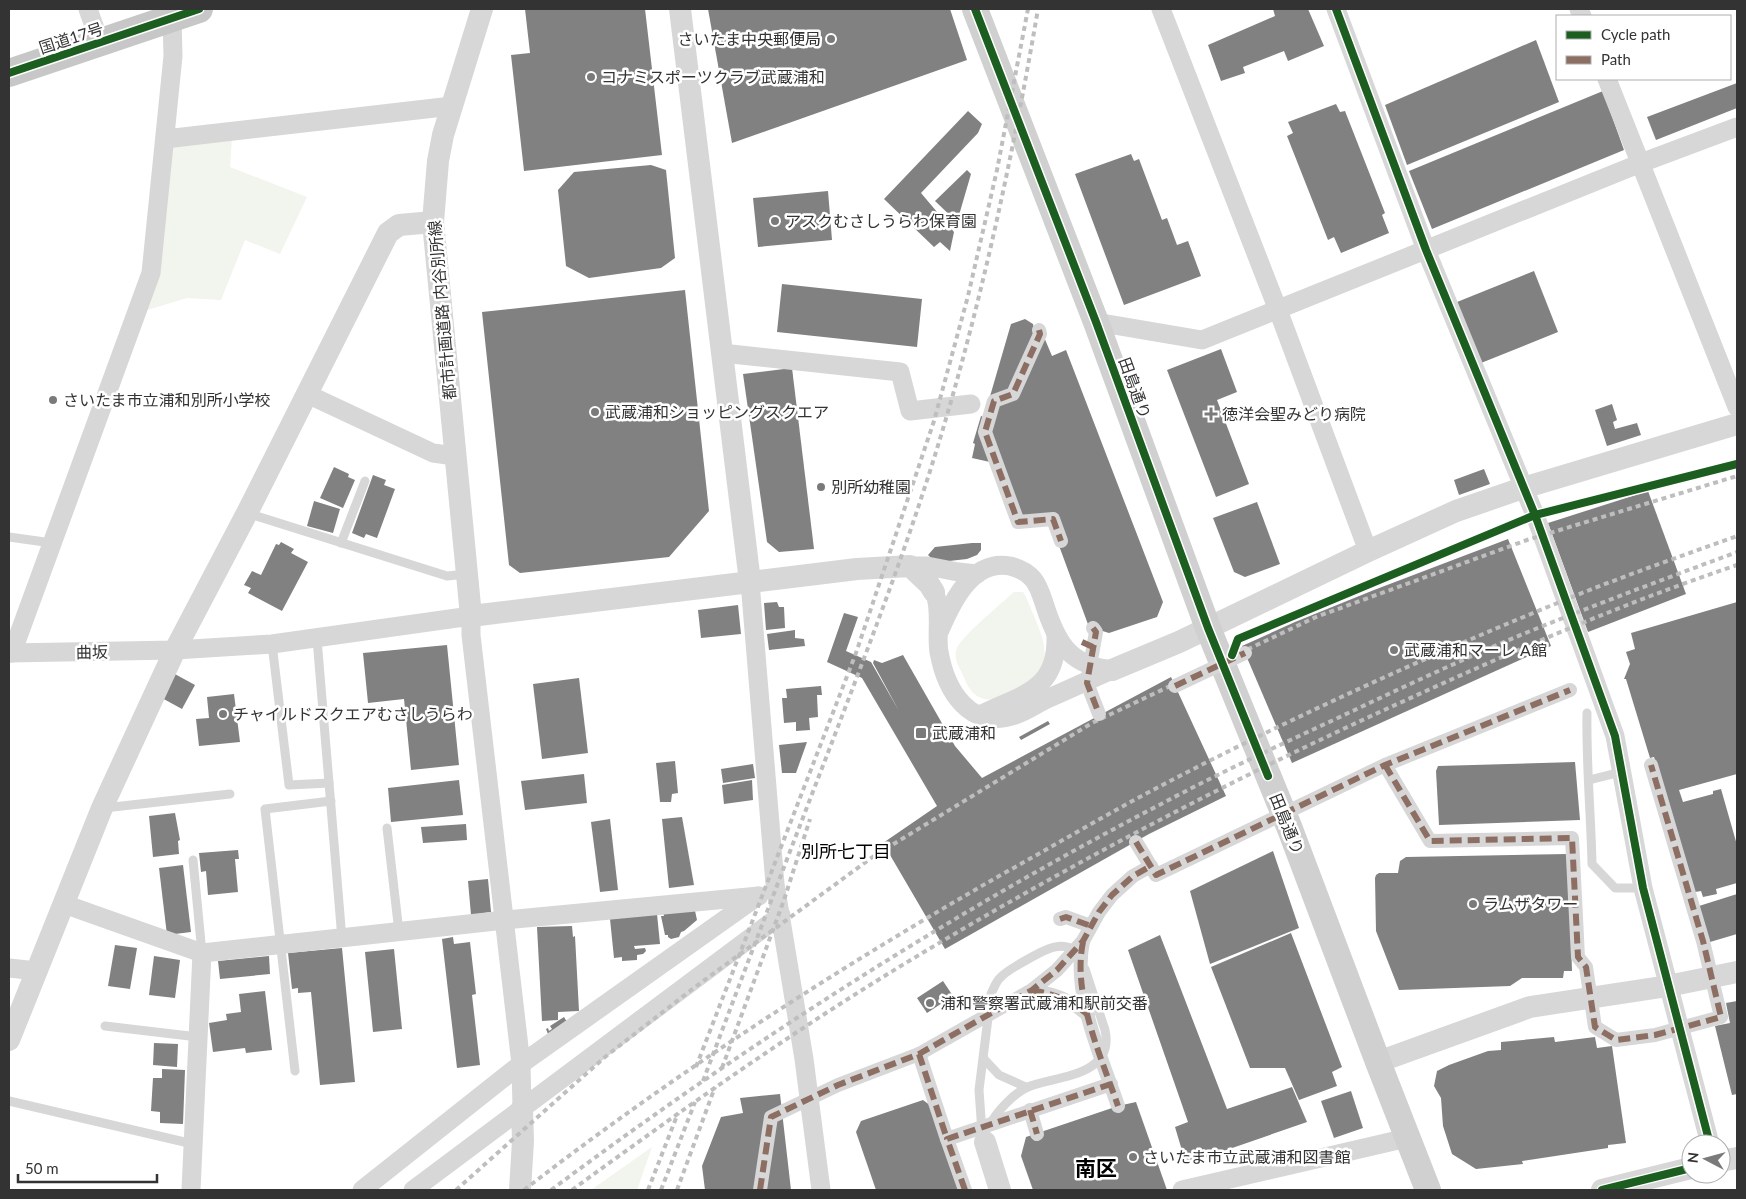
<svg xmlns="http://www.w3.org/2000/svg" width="1746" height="1199" viewBox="0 0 1746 1199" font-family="Lato,'Noto Sans JP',sans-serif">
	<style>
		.green { fill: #f1f5ed }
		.building { fill: #818181 }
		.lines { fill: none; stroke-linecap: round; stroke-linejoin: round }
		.service { stroke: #d7d7d7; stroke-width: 9 }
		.pedestrian { stroke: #d7d7d7; stroke-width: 14 }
		.minor { stroke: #d7d7d7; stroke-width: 19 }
		.tertiary { stroke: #d7d7d7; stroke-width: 22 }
		.secondary { stroke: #d0d0d0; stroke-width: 26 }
		.trunk { stroke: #c7c7c7; stroke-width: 28 }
		.rail { stroke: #bebebe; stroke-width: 4; stroke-dasharray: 5 4; stroke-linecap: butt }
		.pedestrian-bridge { stroke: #d7d7d7; stroke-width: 14 }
		.quiet { stroke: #8d6e63; stroke-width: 6; stroke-dasharray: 12 6; stroke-linecap: butt }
		.cycleway-casing { stroke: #fff; stroke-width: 11 }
		.cycleway { stroke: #1b5e20; stroke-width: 8 }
		.poi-dot { fill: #7a7a7a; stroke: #fff; stroke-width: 2 }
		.labels { text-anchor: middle; stroke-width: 5; stroke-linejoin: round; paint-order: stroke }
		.street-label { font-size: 16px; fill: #333; stroke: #fff }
		.poi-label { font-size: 16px; fill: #333; stroke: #fff; text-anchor: start }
		.neighbourhood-label { font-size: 18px; fill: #000; stroke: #fff }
		.district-label { font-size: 21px; font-weight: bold; fill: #000; stroke: #fff }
	</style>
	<rect width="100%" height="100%" fill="#fff"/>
	<!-- green -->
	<g class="green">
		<polygon points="232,138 230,167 307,197 280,254 245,240 221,300 187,298 144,311 172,145"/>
		<path d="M1014,592H1023L1026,597C1031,610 1043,634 1044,647C1045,654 1045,663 1041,669C1031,686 999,707 979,697C969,692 966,682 962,673C958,665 953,657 957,648C963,635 1002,603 1014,592Z"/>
		<polygon points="652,1147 637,1190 591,1190"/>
	</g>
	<!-- building -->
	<g class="building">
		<polygon points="525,9 645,9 662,155 524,171 511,55 530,53"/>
		<polygon points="708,9 950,9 967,60 732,143"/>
		<polygon points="1273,9 1308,9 1324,46 1288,61 1284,51 1243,67 1245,73 1221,81 1208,45 1275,16"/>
		<polygon points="1536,40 1559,102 1407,165 1385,105"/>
		<polygon points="1737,83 1737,108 1656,140 1647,117"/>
		<polygon points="1603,91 1624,150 1432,229 1409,171"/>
		<polygon points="1336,104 1340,112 1345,111 1385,213 1382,215 1389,233 1341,253 1334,237 1328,240 1287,136 1293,133 1288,122"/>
		<polygon points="968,111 982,124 978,133 921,193 954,232 950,251 940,242 934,247 884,199"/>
		<polygon points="1131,154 1134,161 1139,159 1162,220 1167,218 1177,245 1188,241 1201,276 1124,305 1075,174"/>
		<polygon points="651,165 666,170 675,258 661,268 589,278 566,266 558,190 574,172"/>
		<polygon points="967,170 971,174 957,222 935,201"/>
		<polygon points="828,191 832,240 758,247 753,198"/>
		<polygon points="1534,271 1558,332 1481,363 1457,302"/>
		<polygon points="782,284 922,299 917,347 777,332"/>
		<polygon points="685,290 709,511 669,557 520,573 509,565 482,312"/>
		<polygon points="1025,319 1033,324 1035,332 1041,330 1052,356 1066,350 1163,602 1157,617 1109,633 1089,627 1051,524 1014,527 990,462 972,458 975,444 973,443 981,416 984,417 1011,324"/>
		<polygon points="1221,349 1237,392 1217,400 1249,484 1216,497 1167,370"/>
		<polygon points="792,368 814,549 779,552 767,542 743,374"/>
		<polygon points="1612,404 1617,420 1613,422 1615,429 1637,423 1641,435 1607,446 1595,410"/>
		<polygon points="334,467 349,474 348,477 355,480 343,508 320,498"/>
		<polygon points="1484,469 1490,484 1459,495 1454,480"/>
		<polygon points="373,475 386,480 384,485 395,489 377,538 366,534 364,538 352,533"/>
		<polygon points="1648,491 1686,594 1588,632 1548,523"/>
		<polygon points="314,501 340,509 333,533 307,526"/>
		<polygon points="1257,502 1280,564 1245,577 1234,572 1213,518"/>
		<polygon points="1508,539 1551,646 1292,763 1242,646 1295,622 1374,590"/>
		<polygon points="281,542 294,549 291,553 308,562 282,611 248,593 251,588 244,585 252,571 261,575 276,544 279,545"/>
		<polygon points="972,543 981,543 981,550 977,555 967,559 940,562 931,558 928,555 935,547"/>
		<polygon points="777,602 779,607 784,607 785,628 766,630 764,603"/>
		<polygon points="1737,602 1737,774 1679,790 1683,802 1713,794 1713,791 1721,789 1737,845 1737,883 1716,889 1717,894 1703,897 1701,891 1695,892 1654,757 1650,758 1626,679 1624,679 1630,664 1626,652 1635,649 1631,633"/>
		<polygon points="738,605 741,634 701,638 698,610"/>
		<polygon points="844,613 858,617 846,651 871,662 899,711 873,663 874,660 882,663 903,655 955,746 982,778 1171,677 1226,796 1149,834 945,949 883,843 937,806 862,678 827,662"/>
		<polygon points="795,630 795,638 804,639 805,646 769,650 767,634"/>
		<polygon points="447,645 459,765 411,770 404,699 368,703 363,653"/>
		<polygon points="173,673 195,685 182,709 160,697"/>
		<polygon points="579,678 588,753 542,759 533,684"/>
		<polygon points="821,686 822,695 817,695 818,717 809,718 810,730 796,731 796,722 784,723 782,698 787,698 786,689"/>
		<polygon points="234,694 240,742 199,746 196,719 209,718 207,697"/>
		<polygon points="1048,721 1050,724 1021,740 1019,737"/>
		<polygon points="807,742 796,773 782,773 779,745"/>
		<polygon points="675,761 678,793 672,794 671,802 660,802 656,763"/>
		<polygon points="1575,762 1580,820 1439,825 1436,771 1438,766"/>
		<polygon points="753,764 755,778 723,783 721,769"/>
		<polygon points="584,774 587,803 525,810 521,781"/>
		<polygon points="459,780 463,815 391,822 388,788"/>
		<polygon points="752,780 753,800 724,804 722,785"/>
		<polygon points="175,813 180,840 178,841 179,854 153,857 149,816"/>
		<polygon points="682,817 694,885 669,888 662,819"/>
		<polygon points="610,819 618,890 600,892 591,822"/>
		<polygon points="466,824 467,840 423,843 421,827"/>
		<polygon points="238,850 239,859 235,859 238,892 208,895 206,871 201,872 199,853"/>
		<polygon points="1273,851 1299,928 1210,964 1190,891"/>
		<polygon points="1568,854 1572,971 1564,971 1563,978 1522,978 1510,986 1399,990 1376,931 1375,878 1376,875 1379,873 1398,873 1400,861 1406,857"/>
		<polygon points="183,865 191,932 167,935 159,868"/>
		<polygon points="488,879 491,912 471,915 468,881"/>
		<polygon points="1737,894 1737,934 1710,942 1699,906"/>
		<polygon points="694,906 697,920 684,931 681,932 679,937 671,939 668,937 668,935 665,935 661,916 664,916 663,912"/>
		<polygon points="657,914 660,944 634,946 635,949 645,948 646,951 643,954 637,955 637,960 622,961 622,957 614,958 610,919"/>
		<polygon points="572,926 573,937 575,936 579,1011 558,1012 558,1020 542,1021 537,927"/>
		<polygon points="1291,933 1342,1067 1332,1072 1337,1086 1299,1100 1285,1068 1250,1068 1211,967"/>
		<polygon points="1160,935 1227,1109 1292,1087 1307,1122 1186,1164 1175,1127 1188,1122 1128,950"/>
		<polygon points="453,937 454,944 470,942 476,994 472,995 480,1065 457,1068 442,939"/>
		<polygon points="115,945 137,948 130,989 108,986"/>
		<polygon points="342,948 355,1082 320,1085 311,992 298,993 298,988 292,989 288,953"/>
		<polygon points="394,949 402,1029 373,1032 365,952"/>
		<polygon points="154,956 180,960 175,998 149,995"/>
		<polygon points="269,956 270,974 220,979 218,961"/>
		<polygon points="943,981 953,996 927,1013 917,998"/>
		<polygon points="265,991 272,1050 246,1053 245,1048 213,1052 209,1023 227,1020 226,1014 241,1012 239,994"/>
		<polygon points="1737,1001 1737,1094 1732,1095 1715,1026 1730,1023 1726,1003"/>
		<polygon points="564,1017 567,1022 548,1034 546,1029 548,1028 549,1031 552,1029 550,1026"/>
		<polygon points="1554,1037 1555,1042 1595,1037 1597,1048 1612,1046 1626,1143 1608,1145 1608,1148 1522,1161 1523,1164 1476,1169 1452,1154 1443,1126 1441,1098 1434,1086 1437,1071 1449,1065 1488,1051 1501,1050 1501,1042"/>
		<polygon points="154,1043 178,1044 177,1067 153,1065"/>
		<polygon points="162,1069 185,1070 183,1124 160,1123 160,1112 151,1111 153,1078 162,1078"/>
		<polygon points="1351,1091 1363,1128 1334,1138 1321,1101"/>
		<polygon points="780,1094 791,1190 705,1190 702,1166 721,1117 743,1113 740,1098"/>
		<polygon points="923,1100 931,1106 960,1190 876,1190 856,1132 861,1121"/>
		<polygon points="1136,1102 1167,1190 1033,1190 1021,1156 1026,1137 1118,1106"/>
	</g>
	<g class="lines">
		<!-- service -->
		<g class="service">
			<polyline points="247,513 447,576 467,574"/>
			<polyline points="9,537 52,543"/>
			<polyline points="341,543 365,481"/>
			<polyline points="317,639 342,939"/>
			<polyline points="272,644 289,785 329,783"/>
			<path d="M1587,713C1586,764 1591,814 1592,864L1615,888H1643"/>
			<polyline points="1589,780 1621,772"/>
			<polyline points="104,808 230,794"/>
			<polyline points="387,828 399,932"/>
			<polyline points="193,860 202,953"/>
			<polyline points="105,1026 198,1037"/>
			<polyline points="984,1059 999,1075 1026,1087"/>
			<polyline points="295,1071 265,809 331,801"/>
			<polyline points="9,1101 193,1144"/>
			<path d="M990,1125C996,1112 1014,1093 1028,1087C1055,1076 1115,1077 1105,1030L1085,969"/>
			<path d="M982,1132L979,1090L991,994C994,988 996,981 1001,977C1007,970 1046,948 1055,947C1063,945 1071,947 1077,952"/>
		</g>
		<!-- pedestrian -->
		<g class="pedestrian">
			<polyline points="1039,330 1040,334 1013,394 994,401 985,432 1018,522 1053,519 1061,541"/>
			<path d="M1032,990C1056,995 1069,999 1088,1015"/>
			<polyline points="919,1054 947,1139"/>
			<polyline points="1030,1110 1037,1134"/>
		</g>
		<!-- minor -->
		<g class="minor">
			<polyline points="88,9 100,43"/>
			<polyline points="1161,9 1278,310 1368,551"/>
			<polyline points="1336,9 1426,250 1535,515 1615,736 1643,888 1710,1144"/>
			<polyline points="1579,9 1582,16"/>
			<polyline points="1607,79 1737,407"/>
			<polyline points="165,139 452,106"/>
			<polyline points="1096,322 1202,340 1641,163 1737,127"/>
			<polyline points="722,353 900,372 910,411 971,404"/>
			<polyline points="307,394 433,453 455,456"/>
			<polyline points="910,566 927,566 958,572 977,574"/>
			<polyline points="750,582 775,884 804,1059 821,1190"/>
			<path d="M934,592C942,606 936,636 939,652C946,691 970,731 1015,715C1027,711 1038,703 1049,698C1070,689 1091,679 1112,670"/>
			<path d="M940,630C952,602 972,559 1010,566C1018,568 1027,572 1033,579C1039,586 1042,597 1045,606C1056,640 1068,664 1107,669"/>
			<polyline points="9,653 175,650 272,644 471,616 471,635 521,1064 522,1108"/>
			<polyline points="12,653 151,273 173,56 172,18"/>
			<path d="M982,714C1022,694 1058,691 1056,635"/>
			<polyline points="64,904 202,953 191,1190"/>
			<polyline points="202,953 505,920 759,896"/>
			<polyline points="9,968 37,971"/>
			<polyline points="362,1190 521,1064 758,896"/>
			<polyline points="413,1190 781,915"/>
			<polyline points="1182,1190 1407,1138"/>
		</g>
		<!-- tertiary -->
		<g class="tertiary">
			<polyline points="482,9 443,135 438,161 433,222 471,616 857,569 910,566 929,584 934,592"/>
			<polyline points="680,9 750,582"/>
			<polyline points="1112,670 1179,642 1368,551 1456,511 1523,488 1737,424"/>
			<polyline points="9,1040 102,808 175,650 247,513 388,233 399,225 433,222"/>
			<polyline points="1378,1062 1530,1007 1668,986 1737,972"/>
			<polyline points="985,1142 1000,1190"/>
			<polyline points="1721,1161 1737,1158"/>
			<polyline points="520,1190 523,1141 522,1108"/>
			<polyline points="1602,1190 1691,1168"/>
		</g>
		<!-- secondary -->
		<polyline class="secondary" points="975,9 1096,322 1208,628 1290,829 1378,1062 1428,1190"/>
		<!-- trunk -->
		<polyline class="trunk" points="9,73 199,9"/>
		<!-- rail -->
		<g class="rail">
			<polyline points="696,1067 856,653 934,421 968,296 997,170 1028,9"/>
			<polyline points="722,1068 784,900 810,819"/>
			<path d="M703,1081C743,975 783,869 824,763C867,651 911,538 945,422C985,286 1014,149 1038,9"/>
			<polyline points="456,1190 605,1057 695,987 874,856 1092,723 1316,617 1527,540 1737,476"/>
			<path d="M524,1190C674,1074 835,970 999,876C1050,848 1100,818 1151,791C1282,722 1418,660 1555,604C1615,579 1676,558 1737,536"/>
			<path d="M551,1190C746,1045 949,914 1165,802C1223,771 1282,744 1342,716C1403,687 1465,658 1528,632C1597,604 1667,578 1737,552"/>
			<path d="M572,1190C683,1109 796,1029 914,958C1072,863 1236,777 1404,701C1513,651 1624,603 1737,565"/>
			<polyline points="648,1190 678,1113"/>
			<polyline points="661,1190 695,1102"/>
			<polyline points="677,1190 715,1087"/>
		</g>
		<!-- pedestrian-bridge -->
		<g class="pedestrian-bridge">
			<polyline points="1093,628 1096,632 1087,683 1099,714"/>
			<polyline points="1175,686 1245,653"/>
			<polyline points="1385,765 1430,841 1572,838 1578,957 1586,967 1595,1027 1616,1040 1655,1035 1721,1017 1703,941 1651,765"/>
			<polyline points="1136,842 1156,875 1385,765 1570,690"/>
			<polyline points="1060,919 1066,917 1091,926"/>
			<path d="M1083,941C1072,995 1101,1055 1118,1106"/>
			<polyline points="760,1190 771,1117 838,1085 919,1054 1032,990 1057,970 1083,941 1099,912 1112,895 1133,876 1151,866"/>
			<polyline points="965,1190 947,1139 1111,1084"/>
		</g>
		<!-- quiet -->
		<g class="quiet">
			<polyline points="1039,330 1040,334 1013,394 994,401 985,432 1018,522 1053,519 1061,541"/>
			<polyline points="1093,628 1096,632 1087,683 1099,714"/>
			<polyline points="1082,642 1093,647"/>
			<polyline points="1175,686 1245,653"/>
			<polyline points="1385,765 1430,841 1572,838 1578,957 1586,967 1595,1027 1616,1040 1655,1035 1721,1017 1703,941 1651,765"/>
			<polyline points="1136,842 1156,875 1385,765 1570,690"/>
			<polyline points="1060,919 1066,917 1091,926"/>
			<path d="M1083,942C1072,995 1101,1056 1118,1106"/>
			<path d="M1032,990C1056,995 1069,999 1088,1015"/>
			<polyline points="919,1054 947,1139"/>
			<polyline points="1030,1110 1037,1134"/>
			<polyline points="760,1190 771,1117 838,1085 919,1054 1032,990 1057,970 1083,941 1099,912 1112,895 1133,876 1151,866"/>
			<polyline points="965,1190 947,1139 1111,1084"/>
		</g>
		<defs>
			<g id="cycleway">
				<polyline points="975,9 1096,322 1208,628 1268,776"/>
				<polyline points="1336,9 1426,250 1535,515 1615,736 1643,888 1710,1144"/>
				<polyline points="9,73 199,9"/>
				<polyline points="1232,655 1238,639 1535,515 1737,464"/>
				<polyline points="1602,1190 1691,1168"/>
			</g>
		</defs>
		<!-- cycleway casing -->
		<use href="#cycleway" class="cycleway-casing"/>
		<!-- cycleway -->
		<use href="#cycleway" class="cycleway"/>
	</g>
	<!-- markers -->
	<g class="poi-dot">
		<circle cx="831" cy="39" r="5"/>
		<circle cx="591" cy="77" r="5"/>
		<circle cx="775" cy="221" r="5"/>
		<circle cx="53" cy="400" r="5"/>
		<circle cx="595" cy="412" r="5"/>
		<path d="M1208.5 406.5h5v5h5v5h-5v5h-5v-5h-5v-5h5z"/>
		<circle cx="821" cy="487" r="5"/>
		<circle cx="1394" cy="650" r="5"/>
		<circle cx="223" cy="714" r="5"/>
		<rect x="915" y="727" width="12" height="12" rx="2.5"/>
		<circle cx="1473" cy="904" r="5"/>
		<circle cx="930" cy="1003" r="5"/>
		<circle cx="1133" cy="1157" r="5"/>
	</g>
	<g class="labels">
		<!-- street labels -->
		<g class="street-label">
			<text transform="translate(71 38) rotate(-18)" y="6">国道17号</text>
			<text transform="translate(442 310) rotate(-95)" y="6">都市計画道路 内谷別所線</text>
			<text transform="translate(1135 388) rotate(70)" y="6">田島通り</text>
			<text transform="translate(92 652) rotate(-1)" y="6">曲坂</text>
			<text transform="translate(1287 824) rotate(68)" y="6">田島通り</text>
		</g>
		<!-- poi labels -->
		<g class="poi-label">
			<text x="821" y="45" text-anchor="end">さいたま中央郵便局</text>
			<text x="601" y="83">コナミスポーツクラブ武蔵浦和</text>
			<text x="785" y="227">アスクむさしうらわ保育園</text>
			<text x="63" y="406">さいたま市立浦和別所小学校</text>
			<text x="605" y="418">武蔵浦和ショッピングスクエア</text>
			<text x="1222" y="420">徳洋会聖みどり病院</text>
			<text x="831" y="493">別所幼稚園</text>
			<text x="1404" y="656">武蔵浦和マーレ A館</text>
			<text x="233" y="720">チャイルドスクエアむさしうらわ</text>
			<text x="932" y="739">武蔵浦和</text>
			<text x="1483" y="910">ラムザタワー</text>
			<text x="940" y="1009">浦和警察署武蔵浦和駅前交番</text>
			<text x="1143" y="1163">さいたま市立武蔵浦和図書館</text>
		</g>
		<!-- neighbourhood labels -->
		<g class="neighbourhood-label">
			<text x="846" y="858">別所七丁目</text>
		</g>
		<!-- district labels -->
		<g class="district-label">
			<text x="1096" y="1176">南区</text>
		</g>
	</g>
	<!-- border -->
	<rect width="1746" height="1199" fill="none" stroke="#333333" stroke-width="20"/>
	<!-- legend -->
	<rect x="1556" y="15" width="175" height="65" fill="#ffffff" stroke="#adadad"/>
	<rect x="1566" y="31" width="25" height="8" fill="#1b5e20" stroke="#adadad"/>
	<text x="1601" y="40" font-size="15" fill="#333333">Cycle path</text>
	<rect x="1566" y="56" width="25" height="8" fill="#8d6e63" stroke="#adadad"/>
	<text x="1601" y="65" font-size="15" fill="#333333">Path</text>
	<!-- north arrow -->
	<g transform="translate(1706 1159) rotate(276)"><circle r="24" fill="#ffffff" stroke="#adadad"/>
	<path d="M0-4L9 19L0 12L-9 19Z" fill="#7a7a7a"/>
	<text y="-8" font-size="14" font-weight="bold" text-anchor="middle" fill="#333333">N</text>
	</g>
	<!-- scale -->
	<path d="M18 1174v8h139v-8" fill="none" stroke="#333333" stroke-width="2.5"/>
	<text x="25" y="1174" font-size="15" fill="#333333" stroke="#ffffff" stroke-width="4" paint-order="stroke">50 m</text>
</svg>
